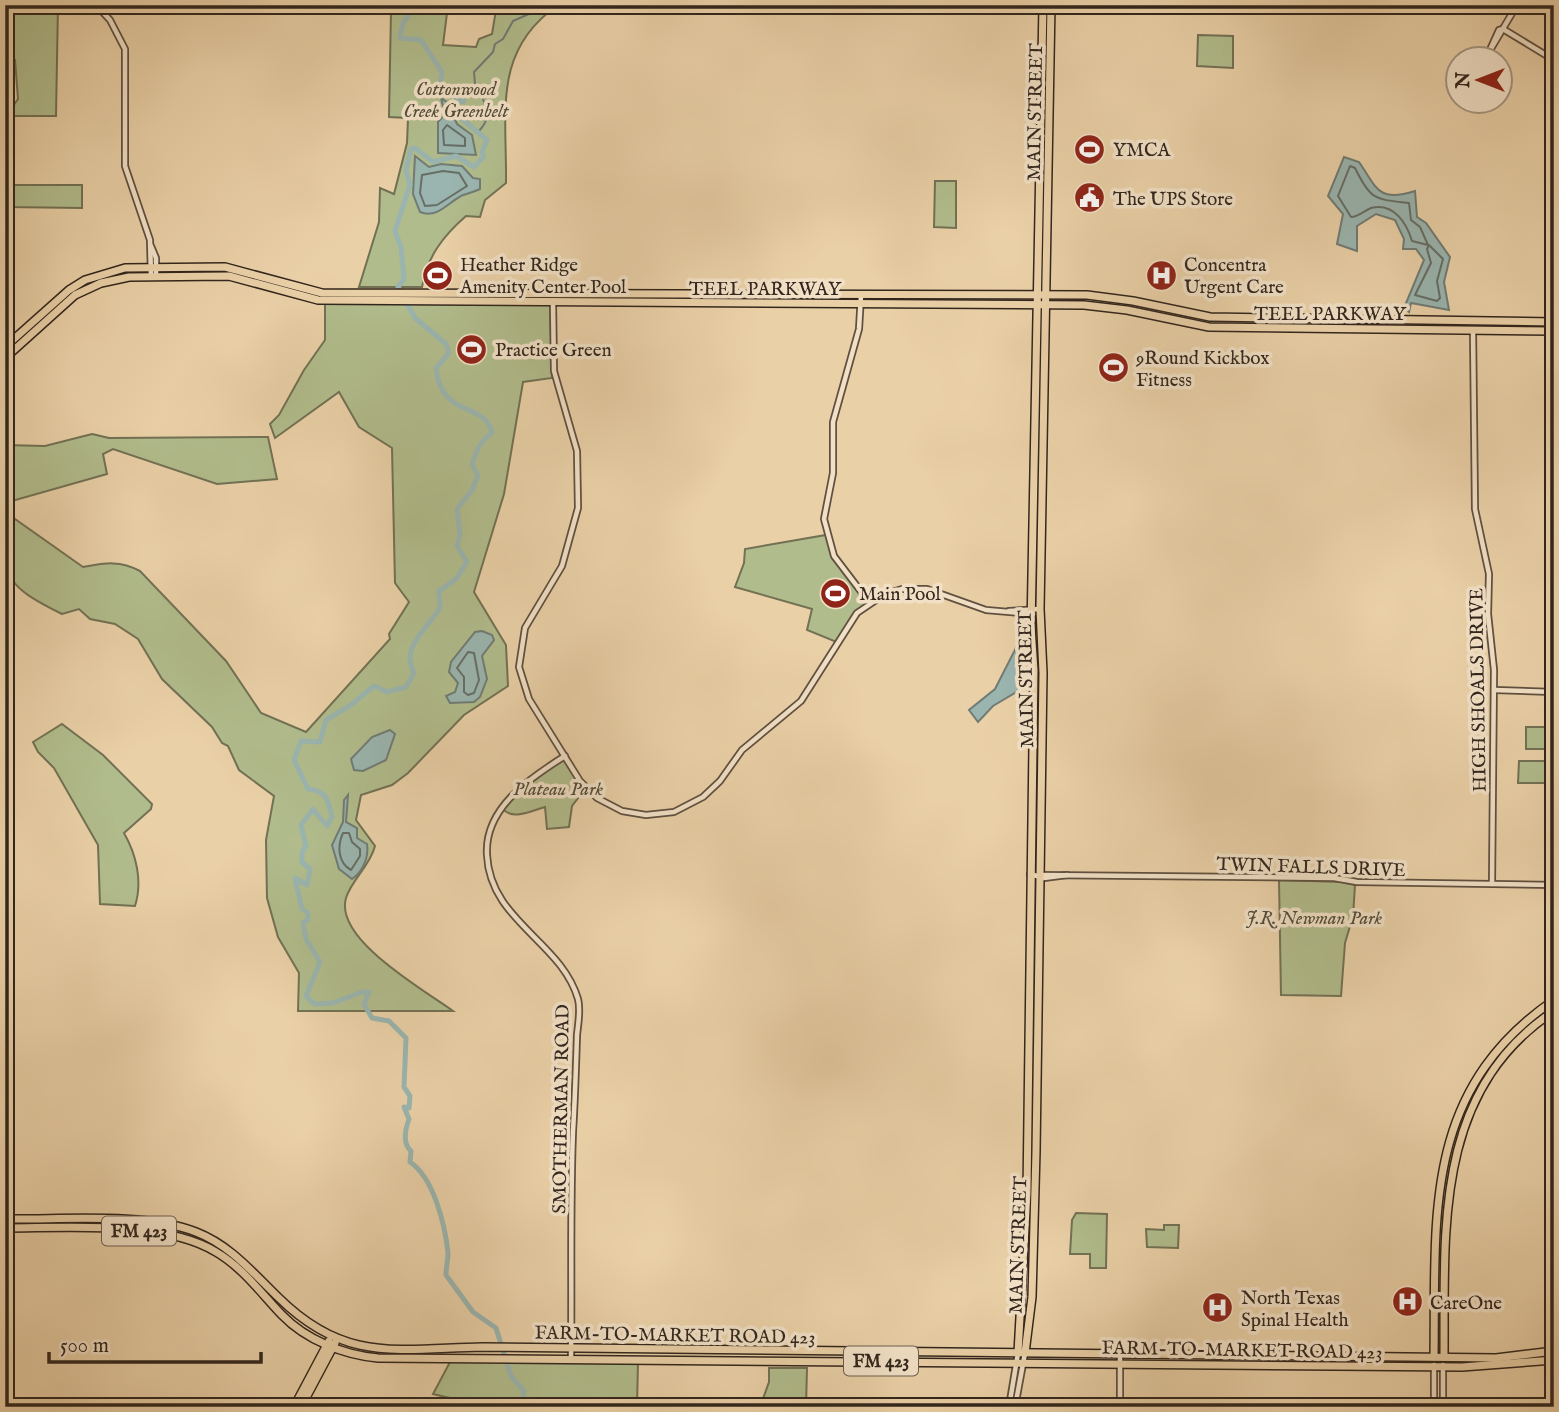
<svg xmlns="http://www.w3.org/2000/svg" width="1559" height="1412" viewBox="0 0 1559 1412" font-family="'IM FELL English',serif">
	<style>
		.green { fill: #b1bc8c; stroke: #727154; stroke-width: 2 }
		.water { fill: #9ab5af; stroke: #707c75; stroke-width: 2 }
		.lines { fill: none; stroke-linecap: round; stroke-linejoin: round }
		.shore { stroke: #666e66; stroke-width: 2 }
		.stream { stroke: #707c75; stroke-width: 2 }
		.river { stroke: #9ab5af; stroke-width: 5 }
		.minor-casing { stroke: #605040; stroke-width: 8 }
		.major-casing { stroke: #32261d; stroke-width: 10 }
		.minor { stroke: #f1e0c6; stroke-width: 4.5 }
		.major { stroke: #ead0a7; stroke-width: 7 }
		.labels { text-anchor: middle; stroke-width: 7; stroke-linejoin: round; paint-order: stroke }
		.shield { fill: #f1e0c6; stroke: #6b5e50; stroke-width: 2 }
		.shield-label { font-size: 18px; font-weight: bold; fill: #32261d }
		.park-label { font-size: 19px; font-style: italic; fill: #524c39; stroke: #f1e0c6 }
		.street-label { font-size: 19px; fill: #32261d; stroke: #f1e0c6 }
		.poi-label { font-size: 19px; fill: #32261d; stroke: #f1e0c6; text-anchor: start }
	</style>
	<rect width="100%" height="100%" fill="#ead0a7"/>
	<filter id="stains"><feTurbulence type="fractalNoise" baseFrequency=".00286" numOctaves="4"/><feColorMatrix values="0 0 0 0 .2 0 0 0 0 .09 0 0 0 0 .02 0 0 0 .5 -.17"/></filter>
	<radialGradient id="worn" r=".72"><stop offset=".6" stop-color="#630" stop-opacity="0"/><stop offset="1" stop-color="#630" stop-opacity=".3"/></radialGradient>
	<!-- green -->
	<g class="green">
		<polygon points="5,5 58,5 56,116 6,116 18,99 15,60 5,59"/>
		<path d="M407,5H448L443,45L476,47L479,39L492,34L496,10H517L518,5H558C492,51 507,112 506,183L485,200L480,217L466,216C443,236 427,257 422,287H359L379,222L380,188L394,194L407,143L408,118L389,117L391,10L407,11Z"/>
		<polygon points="1198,35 1233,36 1233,68 1197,66"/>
		<polygon points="935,181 956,181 956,228 934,227"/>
		<polygon points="5,185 82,185 82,208 5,207"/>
		<path d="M325,304H550L552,378L523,382L504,494L474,592L506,645L508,686L464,715L408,773L392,785L361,795L356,820L375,846C370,866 352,879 346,898C334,939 424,990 453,1011H298L299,973L278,937L267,898L266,840L274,796L239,770L228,746L222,743L212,727L162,679L138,639L115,624L90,619L79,609L62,614C0,583 5,578 5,512L83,567C105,563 120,560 140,571L226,661L261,713L306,732L390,639L389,634L409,602L395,583L392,448L359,427L339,392L275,438L270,424L279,415L304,370L325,340Z"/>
		<polygon points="92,434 109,438 268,437 277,479 217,484 113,449 103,454 107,474 5,503 5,445 45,446"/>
		<polygon points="826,535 830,547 869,602 858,613 839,643 807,630 812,609 735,587 744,563 745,549"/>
		<path d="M62,724L103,755L152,804L151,809L124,833C136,854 143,881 135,906L100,904L98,845L54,768L38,752L33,742Z"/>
		<rect x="1526" y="727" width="28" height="22"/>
		<path d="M565,756L586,788L572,806L569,827L547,829L545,807C531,811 512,821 502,808L515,793Z"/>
		<polygon points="1519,761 1554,761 1554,783 1518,783"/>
		<polygon points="1279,880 1342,882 1355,885 1353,916 1345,943 1341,996 1281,995"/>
		<polygon points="1076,1213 1107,1214 1106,1268 1090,1268 1090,1254 1070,1254 1072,1220"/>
		<polygon points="1164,1225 1179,1225 1178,1248 1147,1247 1146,1229 1164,1230"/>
		<polygon points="450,1362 638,1362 637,1407 465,1407 458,1400 433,1394"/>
		<polygon points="769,1368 807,1368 806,1407 760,1407 769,1382"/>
	</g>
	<!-- water -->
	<g class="water">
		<polygon points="441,98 448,103 457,124 472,135 476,155 438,153 438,122 445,114"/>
		<path d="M415,156L429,167L441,164L462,166L473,178L480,179V189C474,192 469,193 463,195C448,202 438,219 420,212L413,194Z"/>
		<path d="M1344,157L1359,162C1377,188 1378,203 1415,191L1417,217L1426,223L1450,257L1444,282L1449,310L1411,303L1409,312L1404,308L1424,260L1416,249H1403L1404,239L1395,220L1376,214L1357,226V251L1337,244L1343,214L1328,196Z"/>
		<polygon points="482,631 492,635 494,640 482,656 487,679 480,697 474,702 450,703 446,696 455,692 458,683 449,672 451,662 475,632"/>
		<polygon points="1021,638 1028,644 1022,651 1020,690 993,706 978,722 969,710 995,689"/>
		<polygon points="390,730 395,734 386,760 363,771 354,770 351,759 372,737"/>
		<path d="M348,795L346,822L357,828V838L367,844C369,857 363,872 352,879L339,869L332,845L343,822L344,800Z"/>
	</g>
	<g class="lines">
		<!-- shore -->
		<g class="shore">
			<polygon points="447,125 465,138 465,146 444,145 443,130"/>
			<path d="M1350,166L1355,168C1371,201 1375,199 1409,203L1411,220L1420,227L1428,245L1412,241C1407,224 1394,202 1371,208C1364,211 1358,217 1351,217L1338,196Z"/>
			<polygon points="443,171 459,173 467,186 437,205 425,206 420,193 422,175"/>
			<polygon points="1429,245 1443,259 1437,281 1440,298 1437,301 1415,295 1431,263 1427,249"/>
			<polygon points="468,652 474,653 479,680 474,693 468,695 464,692 464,677 457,668"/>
			<path d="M343,833H349L352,842L360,849V856L351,870C338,863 337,846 343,833Z"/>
		</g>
		<!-- stream -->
		<path class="stream" d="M479,131C489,120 489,113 483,99L486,91L475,84L474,72L493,52L495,44L503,39L513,21L549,5"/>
		<!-- river -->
		<g class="river">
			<path d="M415,5L403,23L400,38L421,40L442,72L440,86L443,95L447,93L464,101L455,103V113L487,140L482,152L484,156L474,167L456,156L433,162L415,148L411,149L406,170L410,185L395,231L401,247L404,279L398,287L415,318L446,344L449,353L436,368C441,419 485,401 492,433C480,441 477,450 472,464L478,476L472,490L457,509L460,535L457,546L467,562L456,579L439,591L440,608C427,629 400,647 414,673L406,687L387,692L374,686L351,705L326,720L320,742L301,741L294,760L308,789C327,791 328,800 332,817L327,826L313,809L301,825L306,846L302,852V862L310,869L307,885L295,878L302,909L308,913V920L303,923L306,939L320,962L306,996L314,1004L333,1003L362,992H369L364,1004L372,1018L389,1021L406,1038L404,1087L410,1096L409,1108L404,1107L409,1119C405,1130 402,1143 411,1151L410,1162C434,1178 445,1225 448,1253C448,1260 446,1267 446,1275L473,1312L496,1328L511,1376L524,1391L522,1407"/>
			<polyline points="511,1407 520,1407"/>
		</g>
		<defs>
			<g id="minor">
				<polyline points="96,5 110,20 125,49 125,166 150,240 151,275"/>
				<polyline points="1503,29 1554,60"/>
				<polyline points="1489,52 1517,5"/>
				<polyline points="1489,52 1499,30 1503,29"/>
				<polyline points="151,246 156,258 156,275"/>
				<polyline points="861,295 859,329 833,422 833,473 824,519 834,556 869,602"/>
				<polyline points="553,302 554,371 577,451 578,508 562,566 525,628 519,667 529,699 580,781 597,798 622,811 646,815 674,812 703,797 720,781 742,750 801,701 857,613 885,594 902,589 927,589 986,610 1033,614"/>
				<polyline points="1473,330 1475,509 1489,574 1488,614 1494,670 1492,884"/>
				<polyline points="1009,611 1040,609"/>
				<polyline points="1494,690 1554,692"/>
				<path d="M565,756C530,778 484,808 487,855C490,921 561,941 578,999C581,1010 578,1024 577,1035C576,1067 575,1099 573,1131C570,1207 572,1283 571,1359"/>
				<polyline points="1030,874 1044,878 1067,875"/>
				<polyline points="1039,875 1334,878 1357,882 1554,885"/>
				<polyline points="1120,1354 1120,1407"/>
				<polyline points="1009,1407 1018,1353"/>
				<polyline points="1015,1407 1025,1353"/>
				<polyline points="1434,1407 1434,1365"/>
				<polyline points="1443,1407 1443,1365"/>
			</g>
			<g id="major">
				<polyline points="5,347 69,290 85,280 125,268 225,267 322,293 1087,295 1133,301 1210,317 1554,322"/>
				<polyline points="5,358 75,295 101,283 129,277 229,276 318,300 1084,305 1127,310 1209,327 1554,331"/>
				<path d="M5,1219C61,1220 145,1212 196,1232C230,1245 253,1273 279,1298C345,1363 397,1349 482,1347L1496,1358L1554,1351"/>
				<path d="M5,1228C66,1228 164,1220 216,1252C242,1267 261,1293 282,1315C306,1340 344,1355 378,1358L1462,1367L1554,1360"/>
				<polyline points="1018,1353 1027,1192 1034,670 1031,627 1043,5"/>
				<polyline points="1025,1353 1032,1297 1036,1151 1043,673 1040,609 1051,5"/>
				<path d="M1434,1357C1436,1215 1422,1091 1554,1000"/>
				<path d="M1444,1357C1445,1230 1433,1091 1554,1011"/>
				<polyline points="294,1407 329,1341"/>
				<polyline points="301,1407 335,1343"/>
			</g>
		</defs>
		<!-- minor casing -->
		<use href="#minor" class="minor-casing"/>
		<!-- major casing -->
		<use href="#major" class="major-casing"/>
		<!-- minor -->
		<use href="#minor" class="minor"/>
		<!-- major -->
		<use href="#major" class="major"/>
	</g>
	<!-- icons -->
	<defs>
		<symbol id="stadium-disc" viewBox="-11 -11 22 22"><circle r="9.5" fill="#8f2418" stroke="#f1e0c6"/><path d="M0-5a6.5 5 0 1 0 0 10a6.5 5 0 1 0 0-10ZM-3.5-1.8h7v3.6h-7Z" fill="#fff"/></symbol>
		<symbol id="civic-disc" viewBox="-11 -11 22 22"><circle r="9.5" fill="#8f2418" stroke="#f1e0c6"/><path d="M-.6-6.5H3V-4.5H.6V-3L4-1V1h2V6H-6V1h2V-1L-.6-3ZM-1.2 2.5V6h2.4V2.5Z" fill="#fff"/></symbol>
		<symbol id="hospital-disc" viewBox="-11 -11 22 22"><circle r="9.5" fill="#8f2418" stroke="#f1e0c6"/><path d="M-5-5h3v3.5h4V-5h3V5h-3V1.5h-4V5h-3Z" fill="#fff"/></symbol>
	</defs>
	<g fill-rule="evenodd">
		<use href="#stadium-disc" x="1072" y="132" width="35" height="35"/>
		<use href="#civic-disc" x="1072" y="180" width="35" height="35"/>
		<use href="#stadium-disc" x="420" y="258" width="35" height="35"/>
		<use href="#hospital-disc" x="1144" y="258" width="35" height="35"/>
		<use href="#stadium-disc" x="454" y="332" width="35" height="35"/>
		<use href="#stadium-disc" x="1096" y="350" width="35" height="35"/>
		<use href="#stadium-disc" x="818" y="576" width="35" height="35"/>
		<use href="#hospital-disc" x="1390" y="1284" width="35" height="35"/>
		<use href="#hospital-disc" x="1200" y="1290" width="35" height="35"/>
	</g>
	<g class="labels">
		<!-- shield labels -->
		<g class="shield">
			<rect x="102" y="1216.5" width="74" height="29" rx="5"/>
			<rect x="844" y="1346.5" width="74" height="29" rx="5"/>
		</g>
		<g class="shield-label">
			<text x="139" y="1237">FM 423</text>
			<text x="881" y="1367">FM 423</text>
		</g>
		<!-- park labels -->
		<g class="park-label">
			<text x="456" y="95">Cottonwood<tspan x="456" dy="22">Creek Greenbelt</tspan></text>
			<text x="558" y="795">Plateau Park</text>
			<text x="1314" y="924">J.R. Newman Park</text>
		</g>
		<!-- street labels -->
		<g class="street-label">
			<text transform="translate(1034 112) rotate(-89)" y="7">MAIN STREET</text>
			<text x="765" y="295">TEEL PARKWAY</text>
			<text x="1330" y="320">TEEL PARKWAY</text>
			<text transform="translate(1025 679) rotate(-91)" y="7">MAIN STREET</text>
			<text transform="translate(1477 690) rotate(-91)" y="7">HIGH SHOALS DRIVE</text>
			<text transform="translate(1311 866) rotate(2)" y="7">TWIN FALLS DRIVE</text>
			<text transform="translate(560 1109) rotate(-89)" y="7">SMOTHERMAN ROAD</text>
			<text transform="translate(1017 1245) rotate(-88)" y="7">MAIN STREET</text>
			<text transform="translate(675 1334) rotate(1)" y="7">FARM-TO-MARKET ROAD 423</text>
			<text transform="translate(1242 1349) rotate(1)" y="7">FARM-TO-MARKET ROAD 423</text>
		</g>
		<!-- poi labels -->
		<g class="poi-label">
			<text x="1113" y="156">YMCA</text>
			<text x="1113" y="205">The UPS Store</text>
			<text x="460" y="271">Heather Ridge<tspan x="460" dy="22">Amenity Center Pool</tspan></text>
			<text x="1184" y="271">Concentra<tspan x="1184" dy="22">Urgent Care</tspan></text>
			<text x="495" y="356">Practice Green</text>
			<text x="1136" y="364">9Round Kickbox<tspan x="1136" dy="22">Fitness</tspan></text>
			<text x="859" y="600">Main Pool</text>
			<text x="1241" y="1304">North Texas<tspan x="1241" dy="22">Spinal Health</tspan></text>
			<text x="1430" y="1309">CareOne</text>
		</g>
	</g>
	<!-- margin -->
	<rect width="1559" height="1412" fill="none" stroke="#ead0a7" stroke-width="28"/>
	<rect x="7" y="7" width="1545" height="1398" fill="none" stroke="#32261d" stroke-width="3.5"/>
	<rect x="14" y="14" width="1531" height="1384" fill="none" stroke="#32261d" stroke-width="2"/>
	<!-- north arrow -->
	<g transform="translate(1479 80) rotate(270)"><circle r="33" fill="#f1e0c6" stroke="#a59682" stroke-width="2"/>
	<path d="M0-5L12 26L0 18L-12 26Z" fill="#8f2418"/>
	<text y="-10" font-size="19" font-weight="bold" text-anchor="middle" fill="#32261d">N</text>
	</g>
	<!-- scale -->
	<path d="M49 1352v10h212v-10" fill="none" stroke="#32261d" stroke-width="3.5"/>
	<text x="60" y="1352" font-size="21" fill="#32261d" stroke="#f1e0c6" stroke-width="5" paint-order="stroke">500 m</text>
	<rect width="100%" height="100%" filter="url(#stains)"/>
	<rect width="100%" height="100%" fill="url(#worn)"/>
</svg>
